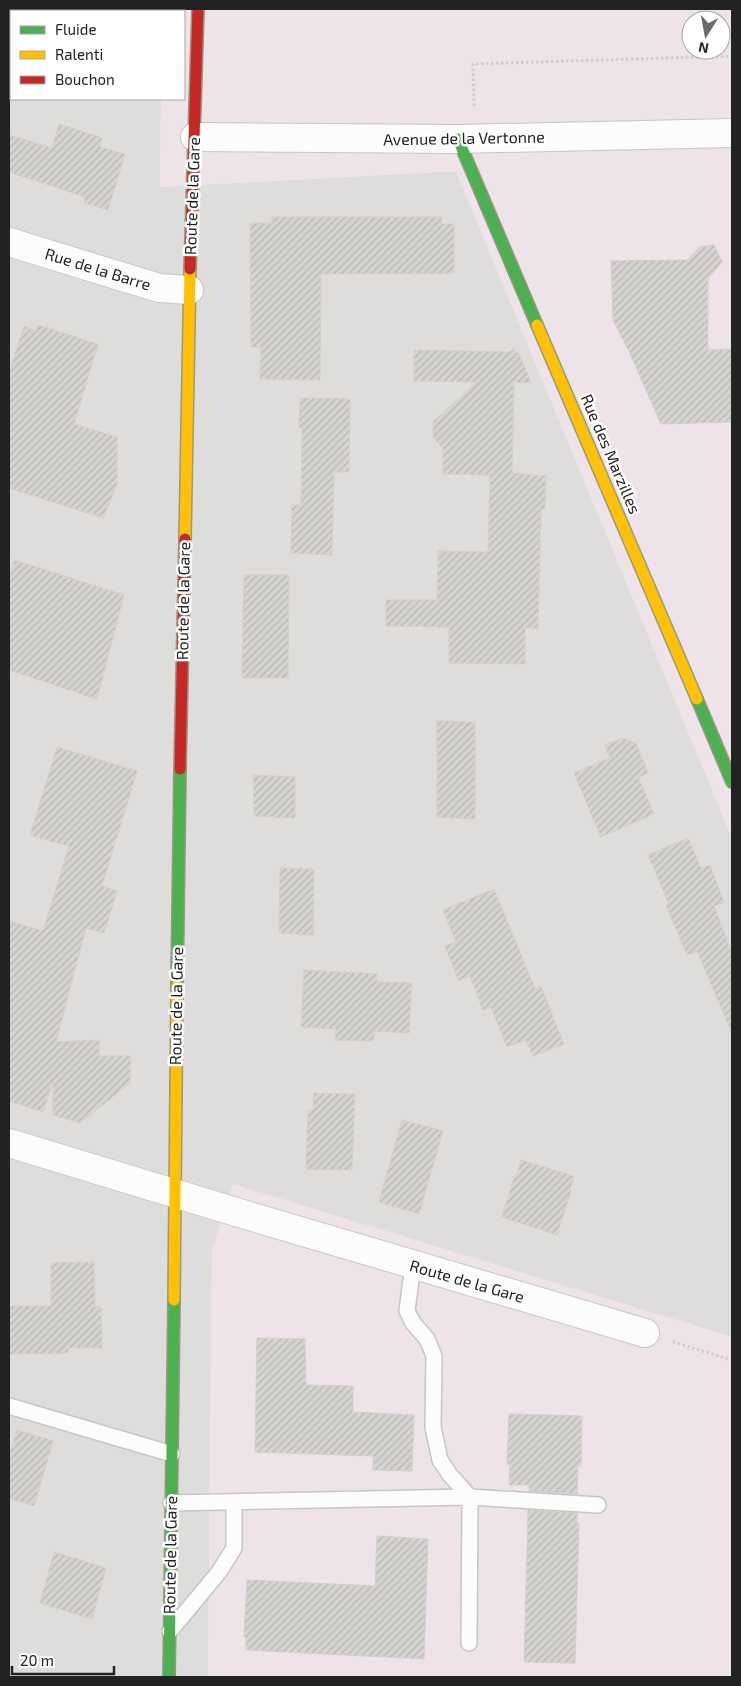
<svg xmlns="http://www.w3.org/2000/svg" width="741" height="1686" viewBox="0 0 741 1686" font-family="'Exo 2',sans-serif">
	<style>
		.residential { fill: #dfdddc }
		.industrial { fill: #ede3e9; fill-rule: evenodd }
		.building { fill: url(#building-hatch); stroke: #d3cfcc }
		.lines { fill: none; stroke-linecap: round; stroke-linejoin: round }
		.lane-casing { stroke: #c7c6c5; stroke-width: 18 }
		.street-casing { stroke: #c7c6c5; stroke-width: 30 }
		.fast-casing { stroke: #999982; stroke-width: 14 }
		.slow-casing { stroke: #999982; stroke-width: 14 }
		.jam-casing { stroke: #999982; stroke-width: 14 }
		.path { stroke: #d8cac9; stroke-width: 3; stroke-dasharray: 2.5 2.5; stroke-linecap: butt }
		.lane { stroke: #fdfcfc; stroke-width: 15 }
		.street { stroke: #fdfcfc; stroke-width: 28 }
		.fast { stroke: #4caf50; stroke-width: 11 }
		.slow { stroke: #ffc107; stroke-width: 11 }
		.jam { stroke: #c62828; stroke-width: 11 }
		.labels { text-anchor: middle; stroke-width: 5; stroke-linejoin: round; paint-order: stroke }
		.street-label { font-size: 16px; fill: #222; stroke: #fff }
	</style>
	<defs>
		<pattern id="building-hatch" width="6" height="6" patternUnits="userSpaceOnUse" patternTransform="scale(1.25)"><rect width="6" height="6" fill="#d6d4d1"/><path d="M-1 1l2-2M0 6l6-6M5 7l2-2" fill="none" stroke="#b7b6b3"/></pattern>
	</defs>
	<rect width="100%" height="100%" fill="#f0edea"/>
	<!-- residential -->
	<polygon class="residential" points="9,9 162,9 162,11 11,11 11,99 161,99 160,187 456,171 732,838 732,1337 233,1185 212,1250 208,1677 9,1677"/>
	<!-- industrial -->
	<g class="industrial">
		<path d="M162,9H732V838L456,171L160,187L161,99H184V11H162ZM691,20H721V50H691Z"/>
		<polygon points="233,1184 732,1337 732,1677 208,1677 212,1250"/>
	</g>
	<!-- building -->
	<g class="building">
		<polygon points="59,124 102,138 100,147 125,154 108,210 84,203 85,197 9,172 9,135 52,148"/>
		<polygon points="272,217 442,217 441,224 454,224 454,273 321,274 320,380 260,379 261,347 251,347 250,223 272,223"/>
		<polygon points="714,245 722,262 708,279 708,350 732,349 732,422 661,424 628,349 613,320 611,261 688,260 700,247"/>
		<polygon points="38,325 98,344 74,424 117,437 117,484 103,518 9,488 9,373 24,326 36,331"/>
		<polygon points="514,348 514,352 519,353 531,383 514,382 512,473 546,476 545,508 541,509 538,628 525,628 525,664 449,663 449,627 386,626 386,600 437,600 438,551 488,552 490,475 443,474 443,448 433,437 433,422 477,382 414,381 414,350 510,352"/>
		<polygon points="300,398 350,399 349,472 334,472 332,555 291,553 292,505 301,505 302,428 299,428"/>
		<polygon points="14,560 124,595 97,699 9,670 9,579"/>
		<polygon points="244,575 289,575 288,678 242,678"/>
		<polygon points="437,721 475,722 475,819 437,817"/>
		<polygon points="623,738 636,743 648,773 638,777 654,814 601,837 574,773 610,758 605,745"/>
		<polygon points="57,747 137,771 102,886 117,891 104,933 86,928 56,1042 99,1040 99,1056 131,1056 130,1083 80,1123 53,1115 53,1081 43,1112 9,1101 9,921 43,931 69,846 30,835"/>
		<polygon points="253,775 295,777 295,818 254,816"/>
		<polygon points="688,838 701,868 710,865 724,902 714,906 732,953 732,1033 697,951 687,955 666,905 669,904 648,855"/>
		<polygon points="280,868 314,869 313,935 279,933"/>
		<polygon points="494,889 535,989 541,986 564,1044 533,1056 526,1040 507,1047 491,1007 483,1010 470,976 459,981 445,946 456,942 443,910"/>
		<polygon points="304,970 377,974 377,982 412,983 409,1033 374,1031 374,1041 335,1040 336,1029 301,1027"/>
		<polygon points="314,1093 355,1094 352,1170 306,1169 308,1110 313,1110"/>
		<polygon points="402,1120 443,1131 419,1214 379,1202"/>
		<polygon points="521,1160 574,1176 570,1190 571,1191 557,1235 502,1217 515,1174 517,1174"/>
		<polygon points="94,1262 95,1307 101,1307 102,1348 68,1348 67,1353 9,1354 9,1306 51,1306 51,1263"/>
		<polygon points="257,1338 305,1339 306,1385 353,1386 353,1412 414,1415 412,1471 373,1470 373,1456 255,1452"/>
		<polygon points="509,1414 582,1416 581,1466 578,1466 577,1494 529,1491 529,1485 509,1485 510,1464 507,1465"/>
		<polygon points="17,1430 53,1441 34,1506 9,1498 9,1456"/>
		<polygon points="528,1510 577,1513 577,1524 579,1524 575,1663 524,1662"/>
		<polygon points="377,1536 428,1539 424,1659 246,1650 246,1637 244,1637 247,1580 375,1586"/>
		<polygon points="54,1552 106,1568 92,1619 40,1603"/>
	</g>
	<g class="lines">
		<defs>
			<g id="lane">
				<polyline points="413,1265 407,1311 413,1323 427,1339 434,1356 433,1427 440,1460 450,1475 470,1497 469,1643"/>
				<polyline points="9,1406 172,1454"/>
				<polyline points="171,1503 470,1497 598,1505"/>
				<polyline points="170,1631 219,1572 234,1548 234,1503"/>
			</g>
			<g id="street">
				<polyline points="195,137 458,139 732,133"/>
				<polyline points="9,242 159,288 189,290"/>
				<polyline points="9,1143 236,1212 645,1333"/>
			</g>
			<g id="fast">
				<polyline points="458,139 537,325"/>
				<polyline points="697,699 732,782"/>
				<polyline points="177,986 180,769"/>
				<polyline points="169,1677 174,1300"/>
			</g>
			<g id="slow">
				<polyline points="537,325 697,699"/>
				<polyline points="185,539 190,269"/>
				<polyline points="174,1300 177,986"/>
			</g>
			<g id="jam">
				<polyline points="190,269 198,9"/>
				<polyline points="180,769 185,539"/>
			</g>
		</defs>
		<!-- lane casing -->
		<use href="#lane" class="lane-casing"/>
		<!-- street casing -->
		<use href="#street" class="street-casing"/>
		<!-- fast casing -->
		<use href="#fast" class="fast-casing"/>
		<!-- slow casing -->
		<use href="#slow" class="slow-casing"/>
		<!-- jam casing -->
		<use href="#jam" class="jam-casing"/>
		<!-- path -->
		<g class="path">
			<polyline points="474,106 473,64 732,56"/>
			<polyline points="673,1342 732,1360"/>
		</g>
		<!-- lane -->
		<use href="#lane" class="lane"/>
		<!-- street -->
		<use href="#street" class="street"/>
		<!-- fast -->
		<use href="#fast" class="fast"/>
		<!-- slow -->
		<use href="#slow" class="slow"/>
		<!-- jam -->
		<use href="#jam" class="jam"/>
	</g>
	<g class="labels">
		<!-- street labels -->
		<g class="street-label">
			<text transform="translate(464 138) rotate(-1)" y="6">Avenue de la Vertonne</text>
			<text transform="translate(192 196) rotate(-88)" y="6">Route de la Gare</text>
			<text transform="translate(98 269) rotate(17)" y="6">Rue de la Barre</text>
			<text transform="translate(611 454) rotate(67)" y="6">Rue des Marzilles</text>
			<text transform="translate(183 601) rotate(-89)" y="6">Route de la Gare</text>
			<text transform="translate(176 1006) rotate(-89)" y="6">Route de la Gare</text>
			<text transform="translate(467 1281) rotate(16)" y="6">Route de la Gare</text>
			<text transform="translate(170 1555) rotate(-89)" y="6">Route de la Gare</text>
		</g>
	</g>
	<!-- border -->
	<rect width="741" height="1686" fill="none" stroke="#222222" stroke-width="20"/>
	<!-- legend -->
	<rect x="10" y="10" width="175" height="90" fill="#ffffff" stroke="#a7a7a7"/>
	<rect x="20" y="26" width="25" height="8" fill="#4caf50" stroke="#a7a7a7"/>
	<text x="55" y="35" font-size="15" fill="#222222">Fluide</text>
	<rect x="20" y="51" width="25" height="8" fill="#ffc107" stroke="#a7a7a7"/>
	<text x="55" y="60" font-size="15" fill="#222222">Ralenti</text>
	<rect x="20" y="76" width="25" height="8" fill="#c62828" stroke="#a7a7a7"/>
	<text x="55" y="85" font-size="15" fill="#222222">Bouchon</text>
	<!-- north arrow -->
	<g transform="translate(706 35) rotate(191)"><circle r="24" fill="#ffffff" stroke="#a7a7a7"/>
	<path d="M0-4L9 19L0 12L-9 19Z" fill="#6a6968"/>
	<text y="-8" font-size="14" font-weight="bold" text-anchor="middle" fill="#222222">N</text>
	</g>
	<!-- scale -->
	<path d="M12 1666v8h102v-8" fill="none" stroke="#222222" stroke-width="2.5"/>
	<text x="20" y="1666" font-size="15" fill="#222222" stroke="#ffffff" stroke-width="4" paint-order="stroke">20 m</text>
</svg>
